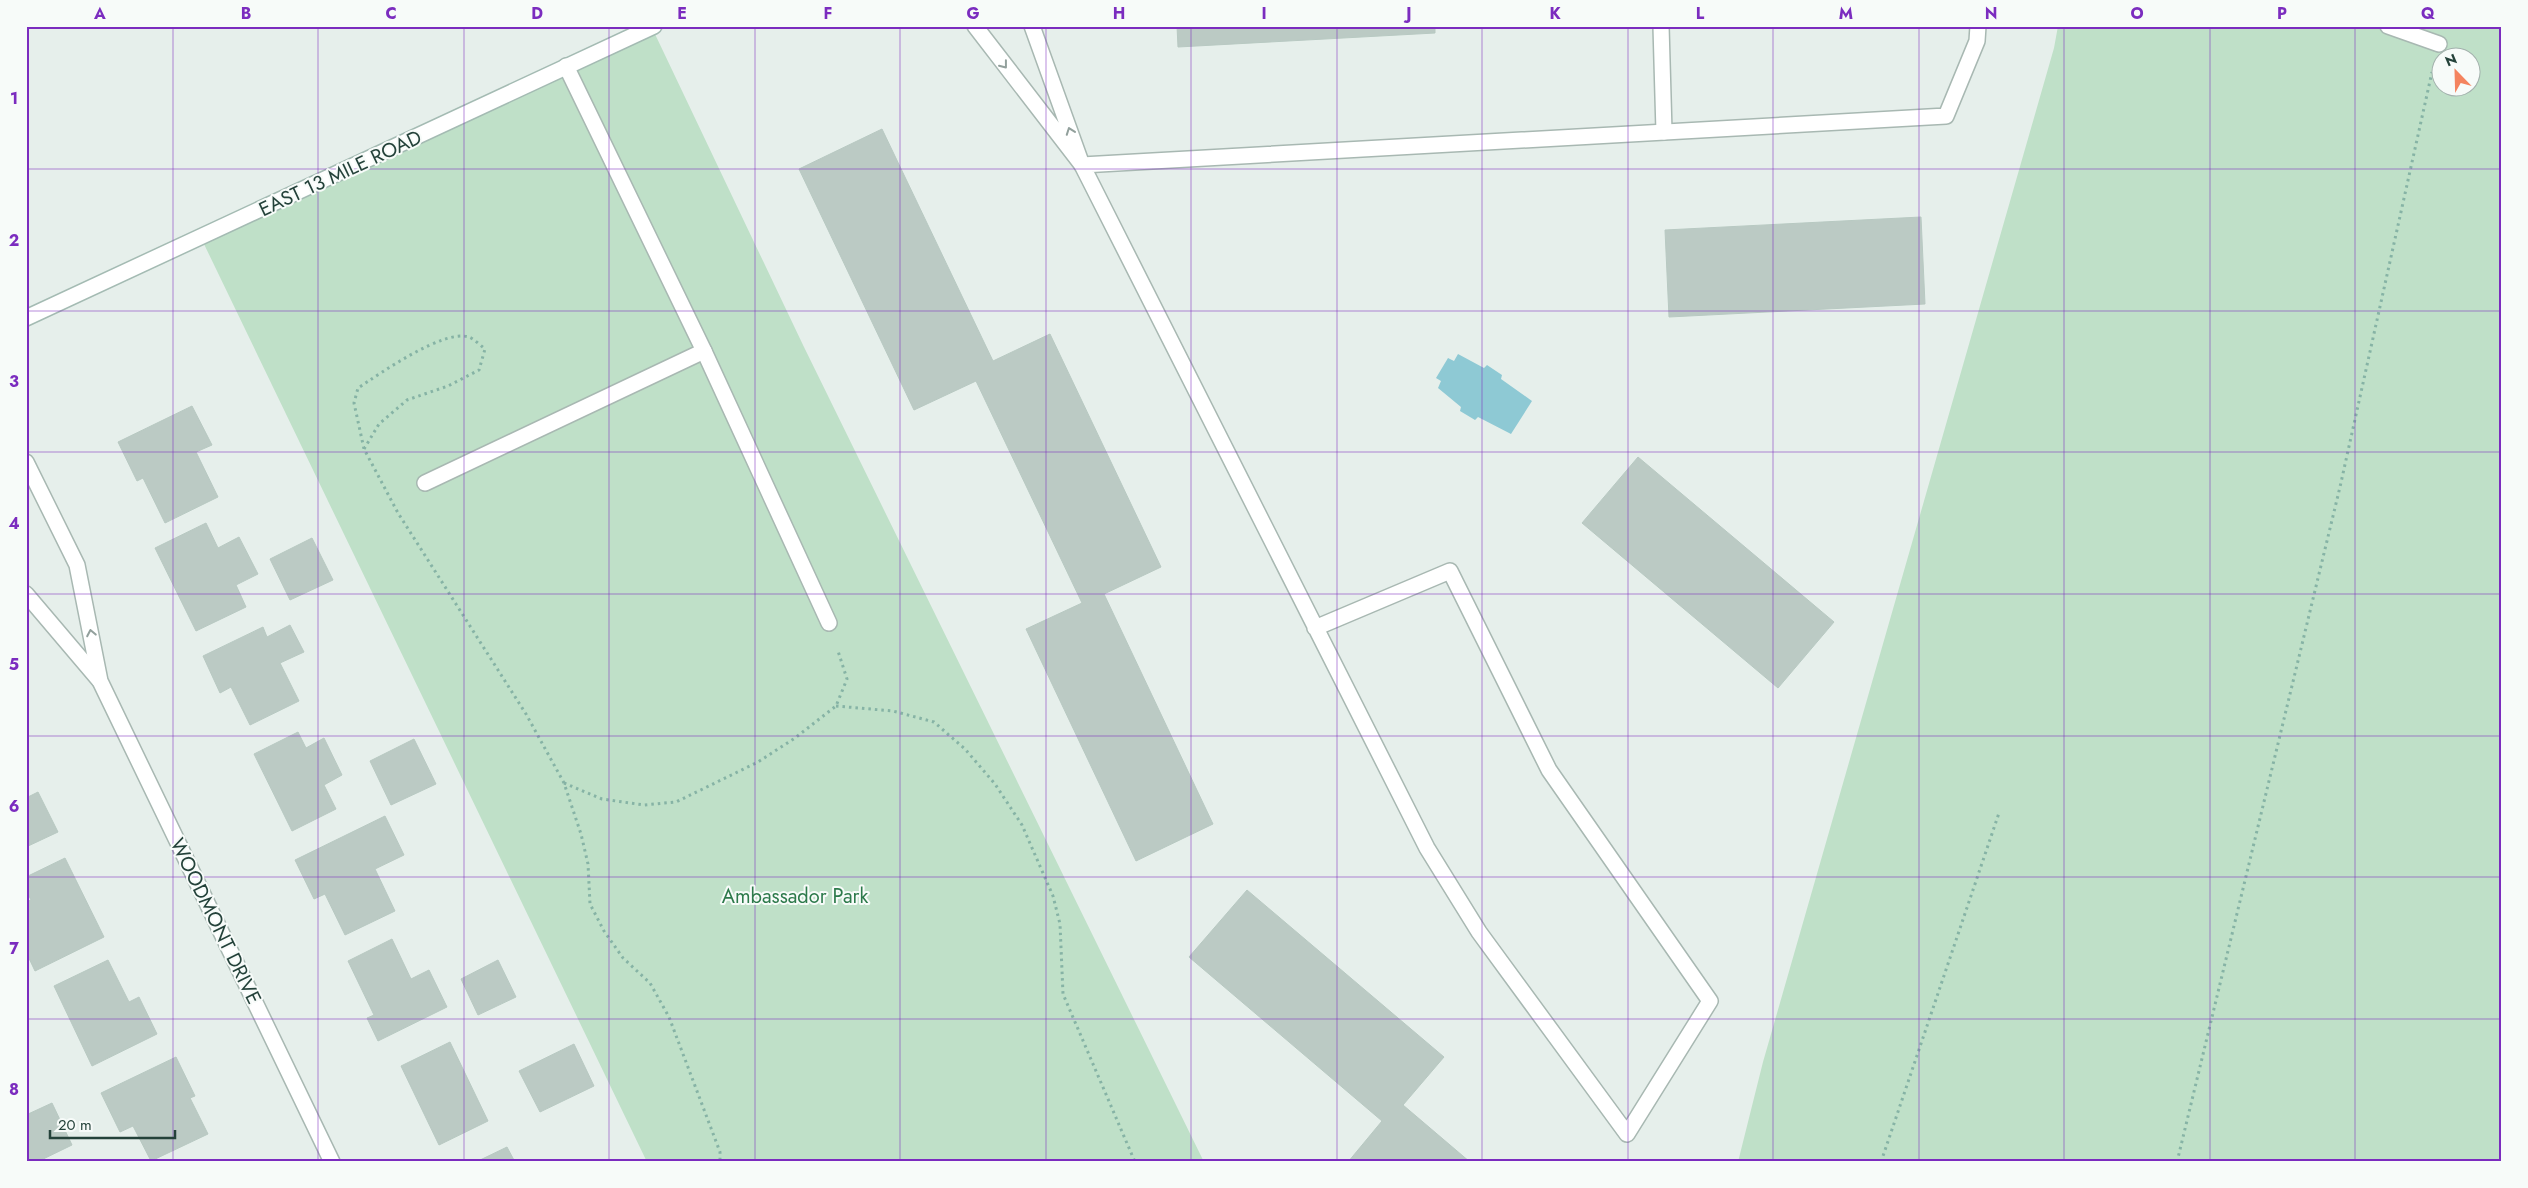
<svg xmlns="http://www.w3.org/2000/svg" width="2528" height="1188" viewBox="0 0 2528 1188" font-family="Jost,sans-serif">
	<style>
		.green { fill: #bfe0c8; fill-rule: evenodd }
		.water { fill: #8ec9d4 }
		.building { fill: #bbcac4; stroke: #b8c9c2 }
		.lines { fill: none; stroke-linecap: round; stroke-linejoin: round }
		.service-casing { stroke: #a8b8b2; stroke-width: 18 }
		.minor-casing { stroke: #a8b8b2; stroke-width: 18 }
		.secondary-casing { stroke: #a4bbb3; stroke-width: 18 }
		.path { stroke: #86b3a5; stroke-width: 3; stroke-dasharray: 2.5 4; stroke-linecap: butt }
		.service { stroke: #fff; stroke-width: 15 }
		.minor { stroke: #fff; stroke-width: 15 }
		.secondary { stroke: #fff; stroke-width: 15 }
		.oneway { stroke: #92a09c }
		.grid { fill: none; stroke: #7b2cbf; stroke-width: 1; stroke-opacity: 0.55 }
		.labels { text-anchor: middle; stroke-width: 4; stroke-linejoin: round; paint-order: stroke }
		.street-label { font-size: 20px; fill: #24423a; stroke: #f7fbf9 }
		.park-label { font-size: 20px; fill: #2d7a4b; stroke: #f7fbf9 }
		.neatline { fill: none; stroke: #7b2cbf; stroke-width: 2 }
		.grid-label { font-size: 16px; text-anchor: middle; font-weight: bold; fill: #7b2cbf }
	</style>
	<rect width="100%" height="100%" fill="#e6efeb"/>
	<!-- green -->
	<g class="green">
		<path d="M2058,26H2502V1162H1738L1763,1062L2054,48ZM2440,58H2470V88H2440Z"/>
		<polygon points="654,32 803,345 1204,1162 647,1162 203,242"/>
	</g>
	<!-- water -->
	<polygon class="water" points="1458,354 1484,368 1487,365 1502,375 1501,379 1532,401 1511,434 1478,417 1475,420 1460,411 1461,407 1438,388 1441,381 1436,378 1448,358 1454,361"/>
	<!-- building -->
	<g class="building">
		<polygon points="1177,26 1435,26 1435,33 1178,47"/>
		<polygon points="882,129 993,361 1050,334 1161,567 1104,594 1213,824 1136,861 1026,629 1082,603 976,381 914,410 799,169"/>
		<polygon points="1921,217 1925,304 1669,317 1665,230"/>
		<polygon points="192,406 212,445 196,452 218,497 165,523 143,478 137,481 118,442"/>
		<polygon points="1638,457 1834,622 1778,688 1582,523"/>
		<polygon points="206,523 218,548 239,537 258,574 236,585 246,607 196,631 155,548"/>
		<polygon points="312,538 333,580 290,600 270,559"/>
		<polygon points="290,625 304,652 280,663 299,701 250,725 231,687 220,693 203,656 263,627 267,637"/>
		<polygon points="298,732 306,748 324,738 342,775 324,785 336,809 292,831 254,754"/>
		<polygon points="414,739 436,784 391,805 370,761"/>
		<polygon points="38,792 58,832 26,847 26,798"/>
		<polygon points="385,816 404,855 375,869 395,911 345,935 325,894 314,899 295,860"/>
		<polygon points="65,858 104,937 35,971 26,952 26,902 31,900 26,890 26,877"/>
		<polygon points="1247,890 1444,1057 1403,1105 1470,1162 1348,1162 1382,1121 1189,957"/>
		<polygon points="392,939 411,979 429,970 447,1007 378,1041 367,1018 374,1015 348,961"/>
		<polygon points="108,960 129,1002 139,997 157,1034 92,1066 54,986"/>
		<polygon points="498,960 516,997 478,1015 461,979"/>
		<polygon points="450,1042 488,1121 439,1145 401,1066"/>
		<polygon points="574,1044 594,1086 540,1112 519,1071"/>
		<polygon points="176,1057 195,1096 190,1098 208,1134 151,1161 133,1126 120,1132 101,1093"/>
		<polygon points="52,1103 72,1145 37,1162 29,1162 26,1156 26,1115"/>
		<polygon points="507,1147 515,1162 476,1162"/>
	</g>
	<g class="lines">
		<defs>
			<g id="service">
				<polyline points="975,26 1082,165 1032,26"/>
				<polyline points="1661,26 1664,132"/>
				<polyline points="2388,26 2439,44"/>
				<polyline points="566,66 704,351 829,623"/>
				<polyline points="425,483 704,351"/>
				<polyline points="1315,628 1450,571 1549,770 1710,1001 1627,1134 1479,932 1427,848 1082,165 1946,116 1977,41 1978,26"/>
			</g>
			<g id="minor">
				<polyline points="26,462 77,565 100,681 332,1162"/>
				<polyline points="26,594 99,680"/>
			</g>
			<polyline id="secondary" points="26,318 654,26"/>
		</defs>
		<!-- service casing -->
		<use href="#service" class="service-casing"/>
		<!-- minor casing -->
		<use href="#minor" class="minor-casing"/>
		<!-- secondary casing -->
		<use href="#secondary" class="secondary-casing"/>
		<!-- path -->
		<g class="path">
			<path d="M364,449L379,424L407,400L448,386L479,370L485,349C480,345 474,339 469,337C443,329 381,373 358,388L354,403L364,449L398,513L526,714L564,783L581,834L588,864L590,904L604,931L623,958L650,983L669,1017L720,1152V1162"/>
			<polyline points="836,706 893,711 934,722 965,749 995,784 1022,825 1053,896 1060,924 1063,994 1135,1162"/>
			<polyline points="564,783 602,799 644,805 676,802 758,762 795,738 836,706 847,679 838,651"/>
			<polyline points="1881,1162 1999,813"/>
			<polyline points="2177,1162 2340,487 2432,72"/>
		</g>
		<!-- service -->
		<use href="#service" class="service"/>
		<!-- minor -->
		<use href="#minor" class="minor"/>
		<!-- secondary -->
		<use href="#secondary" class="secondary"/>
	</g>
	<!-- one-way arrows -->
	<defs><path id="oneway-chevron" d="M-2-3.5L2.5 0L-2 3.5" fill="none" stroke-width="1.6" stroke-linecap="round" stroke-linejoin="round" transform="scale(1.25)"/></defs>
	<g class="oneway">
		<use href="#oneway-chevron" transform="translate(1004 65) rotate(52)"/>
		<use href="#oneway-chevron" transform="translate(1070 131) rotate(-110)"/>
		<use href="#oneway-chevron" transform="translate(91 633) rotate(-101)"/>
	</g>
	<!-- grid -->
	<path class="grid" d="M173,26V1162M318,26V1162M464,26V1162M609,26V1162M755,26V1162M900,26V1162M1046,26V1162M1191,26V1162M1337,26V1162M1482,26V1162M1628,26V1162M1773,26V1162M1919,26V1162M2064,26V1162M2210,26V1162M2355,26V1162M26,169H2502M26,311H2502M26,452H2502M26,594H2502M26,736H2502M26,877H2502M26,1019H2502"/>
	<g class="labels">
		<!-- street labels -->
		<g class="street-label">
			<text transform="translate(340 173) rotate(-25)" y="7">EAST 13 MILE ROAD</text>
			<text transform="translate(216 921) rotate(64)" y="7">WOODMONT DRIVE</text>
		</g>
		<!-- park labels -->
		<g class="park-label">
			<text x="795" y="903">Ambassador Park</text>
		</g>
	</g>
	<!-- border -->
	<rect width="2528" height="1188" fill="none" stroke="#f7fbf9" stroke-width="55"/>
	<!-- north arrow -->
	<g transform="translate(2456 72) rotate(337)"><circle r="24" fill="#f7fbf9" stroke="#a3b1ad"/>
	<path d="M0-4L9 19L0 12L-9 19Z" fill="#f4845f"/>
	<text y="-8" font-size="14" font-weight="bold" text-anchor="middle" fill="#24423a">N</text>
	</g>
	<!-- scale -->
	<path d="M50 1130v8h125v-8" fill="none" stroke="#24423a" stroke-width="2.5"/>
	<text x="58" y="1130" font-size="15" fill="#24423a" stroke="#f7fbf9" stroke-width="4" paint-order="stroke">20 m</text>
	<rect x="28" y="28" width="2472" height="1132" class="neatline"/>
	<g class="grid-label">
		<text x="100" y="19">A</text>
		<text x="246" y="19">B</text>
		<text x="391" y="19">C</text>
		<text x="537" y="19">D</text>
		<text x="682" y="19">E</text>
		<text x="828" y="19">F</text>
		<text x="973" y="19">G</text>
		<text x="1119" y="19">H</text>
		<text x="1264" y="19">I</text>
		<text x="1409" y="19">J</text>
		<text x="1555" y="19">K</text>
		<text x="1700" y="19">L</text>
		<text x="1846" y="19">M</text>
		<text x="1991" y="19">N</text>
		<text x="2137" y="19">O</text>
		<text x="2282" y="19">P</text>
		<text x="2428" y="19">Q</text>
		<text x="14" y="104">1</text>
		<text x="14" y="246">2</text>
		<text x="14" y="387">3</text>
		<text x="14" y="529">4</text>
		<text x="14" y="670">5</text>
		<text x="14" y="812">6</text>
		<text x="14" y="954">7</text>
		<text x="14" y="1095">8</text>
	</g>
</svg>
